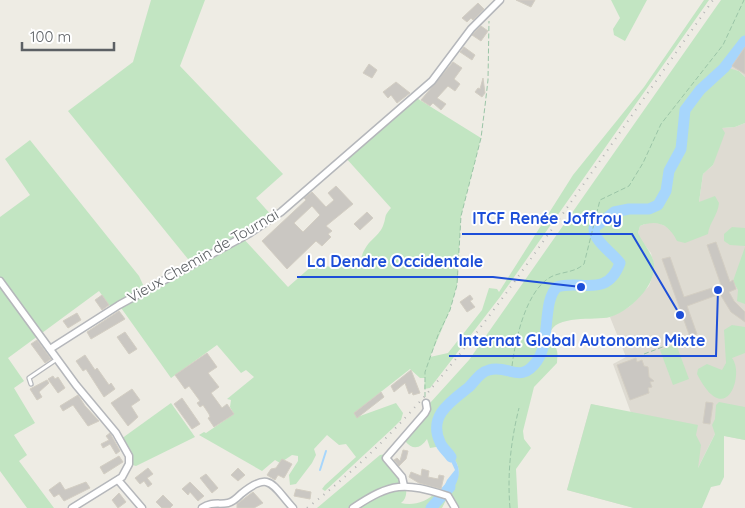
<svg xmlns="http://www.w3.org/2000/svg" width="745" height="508" viewBox="0 0 745 508" font-family="Quicksand,sans-serif">
	<style>
		.education { fill: #dedbd2 }
		.green { fill: #c2e5c2 }
		.water { fill: #a7d6fc }
		.lines { fill: none; stroke-linecap: round; stroke-linejoin: round }
		.stream { stroke: #a7d6fc; stroke-width: 2 }
		.river { stroke: #a7d6fc; stroke-width: 11 }
		.building { fill: #cac7c2; stroke: #d3cec3; fill-rule: evenodd }
		.lane-casing { stroke: #b5b7bb; stroke-width: 5.5 }
		.street-casing { stroke: #b5b7bb; stroke-width: 9 }
		.path { stroke: #9bc5a7; stroke-width: 1; stroke-dasharray: 5 2.5; stroke-linecap: butt }
		.lane { stroke: #fff; stroke-width: 3 }
		.street { stroke: #fff; stroke-width: 6 }
		.rail { stroke: #b3b4b4; stroke-width: 2; stroke-dasharray: 1 6; stroke-linecap: butt }
		.labels { text-anchor: middle; stroke-width: 4; stroke-linejoin: round; paint-order: stroke }
		.street-label { font-size: 15px; fill: #5c6064; stroke: #fff }
		.leader { fill: none; stroke: #1d4ed8; stroke-width: 2 }
		.callout-dot { fill: #1d4ed8; stroke: #fff; stroke-width: 2 }
		.callout-label { font-size: 16px; text-anchor: middle; font-weight: bold; fill: #1d4ed8; stroke: #fff; stroke-width: 4; stroke-linejoin: round; paint-order: stroke }
	</style>
	<rect width="100%" height="100%" fill="#eeece4"/>
	<!-- education -->
	<g class="education">
		<polygon points="745,41 745,77 739,71 724,68"/>
		<polygon points="745,123 745,440 715,434 697,470 634,508 567,490 591,404 631,413 613,364 626,357 610,317 629,307 649,286 653,275 654,265 651,253 640,239 638,233 640,226 650,222 659,223 671,229 699,202 703,174 713,165 722,128 735,127"/>
	</g>
	<!-- green -->
	<g class="green">
		<path d="M151,0H205L180,66L283,174L256,198L273,217L242,237L288,287L313,265C332,267 344,269 361,259C366,240 378,238 383,226C387,216 383,217 391,208L345,157L415,97L481,138L461,216L457,285L450,310L430,357L448,353L482,310L489,288L497,289L499,292L573,175L644,87L704,0H709L500,297L430,388L424,389L425,378H420L410,369L354,413L356,416H360L396,403L403,413L401,420L393,428L325,491L322,489L325,485L356,457L346,444L339,445L327,435L314,449L316,455L312,463L296,484L290,485L289,475L298,461V456L292,455L280,463L275,460L262,471L199,435L204,432L206,433L234,414L230,407L231,400L227,399L254,377L246,370L241,373L217,345L171,378L119,305L112,309L99,291L8,358L24,381L14,388L35,423L14,435L27,455L19,461L54,508H27L0,471V217L30,195L5,159L30,140L139,276L145,289L192,264L68,111L133,62Z"/>
		<polygon points="611,0 647,0 625,41 614,35 613,29 620,18"/>
		<path d="M721,0H745V41L725,67L739,71L745,77V123L735,127L722,128L725,133L713,165L703,174L699,202L715,196L719,203C718,215 709,223 708,234L685,243L677,241C669,225 658,219 640,226L638,233C643,244 652,252 654,264C655,275 650,284 644,292C635,303 623,313 610,317C595,321 554,314 550,334C548,341 556,345 557,351C558,354 557,359 557,363L534,387L523,431L524,439L531,448L516,469L518,508H455L448,496L442,508H317L380,455L387,454C395,466 416,491 401,503C413,506 427,502 436,492H451C464,470 460,463 442,446L430,448L427,439C421,448 413,451 405,441L429,409L430,403L469,360Z"/>
		<polygon points="732,227 745,228 745,246 730,245 724,241 724,234"/>
		<polygon points="745,247 745,304 737,301 738,290 733,281"/>
		<path d="M732,325L745,327V353L732,358C745,374 726,431 697,374L698,369L707,364L722,370L726,363L724,330Z"/>
		<polygon points="676,344 689,379 673,385 660,350"/>
		<polygon points="719,402 745,407 745,440 724,436 724,477 720,485 711,487 702,508 634,508 567,490 591,404 698,425 696,435 701,445 698,468 715,434 712,425 715,419 716,405"/>
		<polygon points="171,403 195,437 136,466 129,464 121,439"/>
	</g>
	<!-- water -->
	<path class="water" d="M444,446C461,464 465,475 448,496L441,494L447,480L455,470L449,457L440,448Z"/>
	<g class="lines">
		<!-- stream -->
		<polyline class="stream" points="320,470 326,451"/>
		<!-- river -->
		<g class="river">
			<path d="M451,457C448,452 442,448 440,442C428,416 450,402 469,387C475,381 480,372 489,370C509,364 520,385 537,361C551,342 542,301 557,287C580,279 607,299 620,263C613,253 593,241 594,228L614,212L629,209H649L658,205L666,191L669,171L681,149L685,110L700,90L724,68L745,41"/>
			<polyline points="431,508 450,487"/>
		</g>
	</g>
	<!-- building -->
	<g class="building">
		<polygon points="516,0 535,0 531,7"/>
		<polygon points="478,3 484,9 473,20 471,18 467,22 462,18"/>
		<polygon points="481,26 488,31 481,41 472,35"/>
		<polygon points="464,47 475,55 472,60 460,52"/>
		<polygon points="745,47 745,74 732,66"/>
		<polygon points="453,62 462,68 454,79 460,84 455,91 448,86 437,98 446,104 441,110 433,103 430,106 421,100"/>
		<polygon points="369,64 377,70 372,78 363,73"/>
		<polygon points="483,78 485,93 482,97 475,92 478,88 480,89"/>
		<polygon points="396,82 410,93 397,103 391,95 388,98 383,92"/>
		<path d="M336,186L353,204L326,226L332,231L328,234L331,237L322,246L316,241L287,269L262,241L306,200L304,198L312,192L326,207L334,200L328,193ZM312,206L320,215L303,232L294,223Z"/>
		<polygon points="367,212 373,218 360,230 354,224"/>
		<polygon points="716,242 730,282 733,280 736,289 729,292 734,301 745,312 745,322 731,312 720,294 687,306 697,334 690,337 662,259 670,257 684,297 721,285 707,245"/>
		<polygon points="102,295 109,305 102,310 95,300"/>
		<polygon points="470,295 473,299 470,301 475,307 467,312 460,302"/>
		<polygon points="119,311 125,319 91,339 87,332"/>
		<polygon points="77,313 81,320 68,328 63,321"/>
		<polygon points="125,332 137,349 129,354 117,337"/>
		<polygon points="37,340 51,359 45,363 31,344"/>
		<polygon points="207,353 217,367 208,373 219,387 211,393 222,408 227,404 234,414 214,427 208,418 210,417 209,414 203,405 200,407 197,403 200,401 189,386 185,389 175,375"/>
		<polygon points="85,355 95,370 97,368 109,385 111,383 115,389 104,397 86,369 83,371 76,361"/>
		<polygon points="636,358 637,362 642,360 644,366 648,367 649,377 654,381 650,382 652,387 648,388 649,393 630,400 617,365"/>
		<polygon points="411,370 420,393 413,395 412,392 409,394 405,383 394,392 391,386"/>
		<polygon points="53,376 55,379 58,377 65,388 58,393 48,379"/>
		<polygon points="47,380 49,383 39,392 42,397 37,400 30,389"/>
		<polygon points="132,389 140,400 131,406 138,417 128,426 111,403"/>
		<polygon points="381,392 384,397 357,418 354,413"/>
		<polygon points="78,395 85,406 99,421 88,426 73,405 63,411 60,406"/>
		<polygon points="182,398 200,424 192,429 174,404"/>
		<polygon points="706,402 713,403 710,424 703,423"/>
		<polygon points="110,433 120,451 116,454 110,444 103,448 101,444 109,440 106,436"/>
		<polygon points="403,450 408,451 406,459 399,466 394,460 397,458 400,461"/>
		<polygon points="119,456 123,462 104,474 100,467"/>
		<polygon points="282,459 292,464 284,478 278,475 275,480 267,475 271,469 276,468"/>
		<polygon points="148,468 153,474 147,478 152,484 148,487 144,481 140,484 135,478"/>
		<polygon points="238,468 245,475 238,481 231,475"/>
		<polygon points="422,469 429,471 428,477 438,479 439,475 444,476 441,489 419,483 409,477 411,472 421,476"/>
		<polygon points="206,474 218,488 212,493 200,478"/>
		<polygon points="60,482 65,490 86,482 90,488 64,501 59,494 54,497 49,490"/>
		<polygon points="190,482 204,496 198,501 190,492 188,495 182,489"/>
		<polygon points="296,489 311,492 310,499 294,496"/>
		<polygon points="253,492 263,503 254,508 237,508 237,504"/>
		<polygon points="119,493 126,502 118,508 112,500"/>
		<polygon points="163,495 173,505 170,508 162,508 156,502"/>
	</g>
	<g class="lines">
		<defs>
			<polyline id="lane" points="31,384 29,378 57,359"/>
			<g id="street">
				<polyline points="0,281 76,385 116,433 129,456 129,464 122,477 72,508"/>
				<polyline points="50,349 119,305 250,233 281,212 432,81 471,29 500,0"/>
				<polyline points="118,480 142,508"/>
				<polyline points="404,486 402,477 386,458 425,413 427,409 426,403"/>
				<path d="M202,508C212,501 218,505 228,503C233,502 238,497 241,494C270,470 272,485 293,508"/>
				<path d="M353,508C392,482 404,482 448,496L455,508"/>
			</g>
		</defs>
		<!-- lane casing -->
		<use href="#lane" class="lane-casing"/>
		<!-- street casing -->
		<use href="#street" class="street-casing"/>
		<!-- path -->
		<g class="path">
			<polyline points="644,354 684,339"/>
			<path d="M512,366C515,342 525,293 549,278C560,271 573,274 584,264L600,200L629,186L643,163L661,124L723,45L744,0"/>
			<polyline points="425,397 425,372 438,335 450,310 457,285 461,216 481,138 485,106 488,80 489,21"/>
			<path d="M510,508C507,474 511,440 519,408"/>
		</g>
		<!-- lane -->
		<use href="#lane" class="lane"/>
		<!-- street -->
		<use href="#street" class="street"/>
		<!-- rail -->
		<path class="rail" d="M307,508C411,428 482,328 557,222C609,148 661,74 713,0"/>
	</g>
	<g class="labels">
		<!-- street labels -->
		<g class="street-label">
			<text transform="translate(203 256) rotate(-30)" y="5">Vieux Chemin de Tournai</text>
		</g>
	</g>
	<!-- callouts -->
	<path class="leader" d="M680 315L632 234H462M581 287L493 277H297M718 290L716 356H449"/>
	<g class="callout-dot">
		<circle cx="680" cy="315" r="5"/>
		<circle cx="581" cy="287" r="5"/>
		<circle cx="718" cy="290" r="5"/>
	</g>
	<g class="callout-label">
		<text x="547" y="224">ITCF Renée Joffroy</text>
		<text x="395" y="267">La Dendre Occidentale</text>
		<text x="582" y="346">Internat Global Autonome Mixte</text>
	</g>
	<!-- scale -->
	<path d="M22 42v8h92v-8" fill="none" stroke="#5c6064" stroke-width="2.5"/>
	<text x="30" y="42" font-size="15" fill="#5c6064" stroke="#ffffff" stroke-width="4" paint-order="stroke">100 m</text>
</svg>
